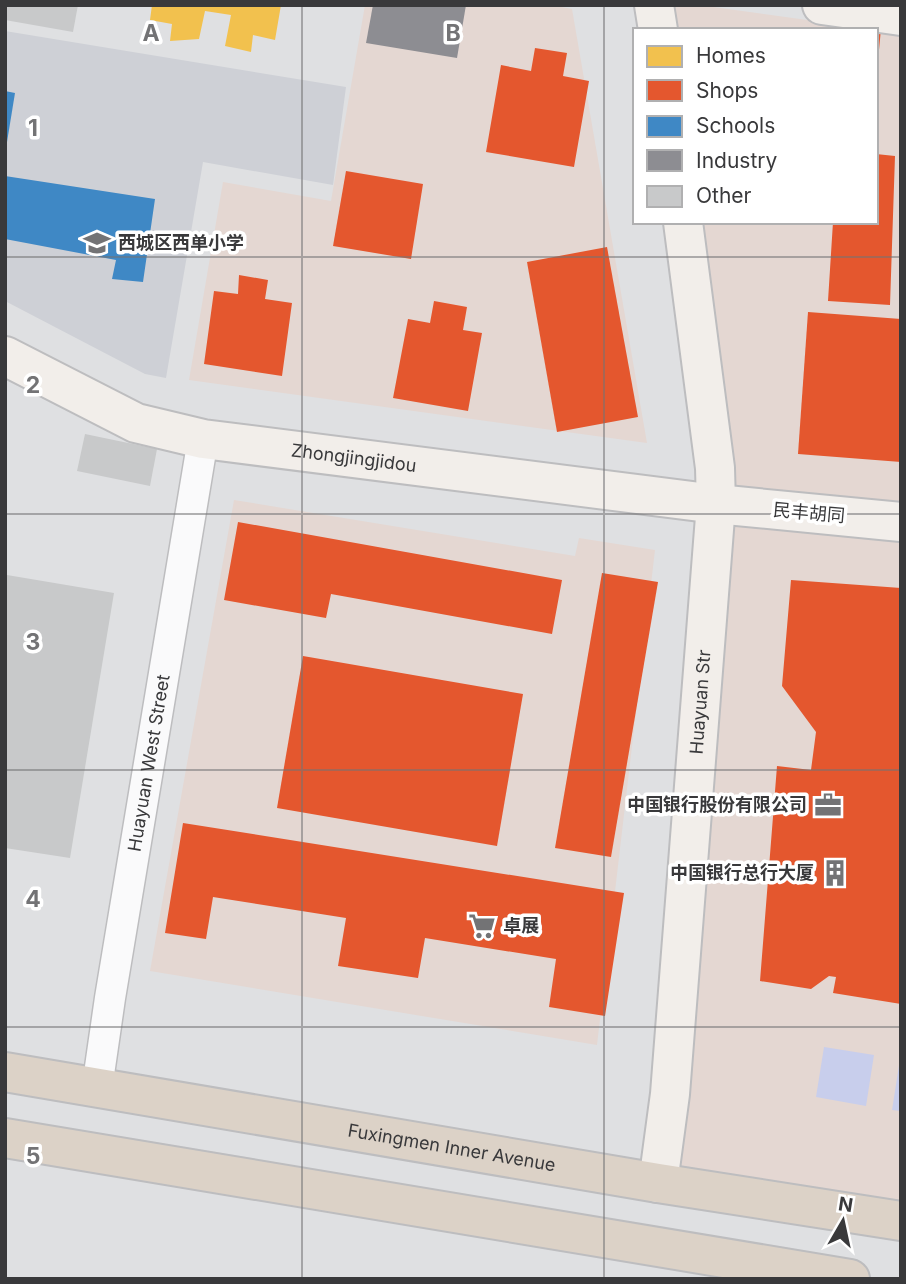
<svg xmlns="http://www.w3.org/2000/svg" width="906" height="1284" viewBox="0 0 906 1284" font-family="Inter,'Noto Sans SC',sans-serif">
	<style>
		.commercial { fill: #e4d7d2 }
		.built { fill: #ced0d6 }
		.green { fill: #c8ceec }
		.homes { fill: #f2c14e }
		.shops { fill: #e4572e }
		.schools { fill: #3f88c5 }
		.industry { fill: #8d8d92 }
		.building { fill: #c8c9ca }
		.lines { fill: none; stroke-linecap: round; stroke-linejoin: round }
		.street-casing { stroke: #bdbdbf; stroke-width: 33 }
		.secondary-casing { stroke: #bdbdbf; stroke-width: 42 }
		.highway-casing { stroke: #bdbdbf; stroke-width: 42 }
		.street { stroke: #fafafb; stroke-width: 30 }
		.secondary { stroke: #f2eeea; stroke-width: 38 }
		.highway { stroke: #dcd2c7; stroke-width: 38 }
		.grid { fill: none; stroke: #737375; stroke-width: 2; stroke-opacity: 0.55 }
		.labels { text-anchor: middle; stroke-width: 7; stroke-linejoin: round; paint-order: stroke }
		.poi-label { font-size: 18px; font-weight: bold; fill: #39393b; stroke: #fff; text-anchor: start }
		.street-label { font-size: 18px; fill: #39393b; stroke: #fff }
		.grid-label { font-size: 23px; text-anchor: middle; font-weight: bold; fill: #737375; stroke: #fff; stroke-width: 7; stroke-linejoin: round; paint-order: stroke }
	</style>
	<rect width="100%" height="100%" fill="#dfe0e2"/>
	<!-- commercial -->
	<g class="commercial">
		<polygon points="365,5 551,5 572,9 647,443 189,380 223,182 331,201"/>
		<polygon points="654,5 699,5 901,33 901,1223 658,1183 714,537 683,222 876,222 876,30 658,30"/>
		<polygon points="234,500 575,556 579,538 655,550 597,1045 150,971"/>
	</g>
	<!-- built -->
	<polygon class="built" points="5,31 346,87 333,185 203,162 166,378 145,374 5,301"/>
	<!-- green -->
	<g class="green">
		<polygon points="824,1047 874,1055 866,1106 816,1097"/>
		<polygon points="900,1059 901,1059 901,1111 892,1110"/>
	</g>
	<!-- homes -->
	<polygon class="homes" points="152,5 281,5 275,40 253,35 251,52 225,46 231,15 205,11 199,39 170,41 172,24 150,20"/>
	<!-- shops -->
	<g class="shops">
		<polygon points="876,29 881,29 878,60 876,60"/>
		<polygon points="535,48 567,53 563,76 589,81 574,167 486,152 501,65 531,71"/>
		<polygon points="876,154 895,156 890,305 828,301 833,222 876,222"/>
		<polygon points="346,171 423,184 411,259 333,246"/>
		<polygon points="607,247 638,417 557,432 527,262"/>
		<polygon points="239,275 268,280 265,299 292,303 282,376 204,364 214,291 238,294"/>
		<polygon points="434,301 467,307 463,330 482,333 468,411 393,398 408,319 430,323"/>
		<polygon points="808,312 901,319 901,462 798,454"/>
		<polygon points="238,522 562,580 552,634 331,594 326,618 224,600"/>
		<polygon points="602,573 658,582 611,857 555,848"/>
		<polygon points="791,580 901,588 901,1004 833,993 836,977 829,976 811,989 760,981 777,766 811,770 816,732 782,686"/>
		<polygon points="303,656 523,694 497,846 277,808"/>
		<polygon points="183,823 624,893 605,1016 549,1007 556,959 425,938 418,978 338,966 346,918 213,897 206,939 165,933"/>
	</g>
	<!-- schools -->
	<g class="schools">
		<polygon points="5,91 15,93 7,142 5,142"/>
		<polygon points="5,176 155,199 143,282 112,279 116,260 5,239"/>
	</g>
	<!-- industry -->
	<polygon class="industry" points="373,5 466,5 457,58 366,43"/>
	<!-- building -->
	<g class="building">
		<polygon points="5,5 78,5 73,32 5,20"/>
		<polygon points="85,434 157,449 150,486 77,471"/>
		<polygon points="7,575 114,593 70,858 5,848 5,583"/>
	</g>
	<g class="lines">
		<defs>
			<g id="street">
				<path id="s1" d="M97,1088L110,998L203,439"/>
			</g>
			<g id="secondary">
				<polyline points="654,5 658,30"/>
				<polyline points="822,5 901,16"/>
				<path id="s2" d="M5,356L136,423L203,439L716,504L901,522"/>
				<path id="s3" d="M658,1183L670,1094L716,504L715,468L683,222"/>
			</g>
			<g id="highway">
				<path id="s4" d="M5,1072L658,1183L901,1221"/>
				<polyline points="5,1138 850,1279"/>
			</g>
		</defs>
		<!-- street casing -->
		<use href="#street" class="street-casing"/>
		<!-- secondary casing -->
		<use href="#secondary" class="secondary-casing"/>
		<!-- highway casing -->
		<use href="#highway" class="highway-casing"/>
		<!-- street -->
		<use href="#street" class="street"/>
		<!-- secondary -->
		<use href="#secondary" class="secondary"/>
		<!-- highway -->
		<use href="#highway" class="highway"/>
	</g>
	<!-- grid -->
	<path class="grid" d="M302,5V1279M604,5V1279M5,257H901M5,514H901M5,770H901M5,1027H901"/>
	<!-- icons -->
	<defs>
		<symbol id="school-bare" viewBox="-9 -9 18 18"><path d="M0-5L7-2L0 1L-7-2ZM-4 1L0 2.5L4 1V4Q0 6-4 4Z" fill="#737375" stroke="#fff" stroke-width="2.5" paint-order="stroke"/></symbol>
		<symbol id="office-bare" viewBox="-9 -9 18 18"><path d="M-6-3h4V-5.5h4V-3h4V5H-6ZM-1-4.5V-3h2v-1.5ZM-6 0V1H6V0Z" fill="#737375" stroke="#fff" stroke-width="2.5" paint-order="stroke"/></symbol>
		<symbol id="building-bare" viewBox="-9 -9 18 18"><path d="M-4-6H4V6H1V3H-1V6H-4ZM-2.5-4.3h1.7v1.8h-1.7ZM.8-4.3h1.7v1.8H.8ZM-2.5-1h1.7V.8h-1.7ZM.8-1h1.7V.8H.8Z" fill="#737375" stroke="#fff" stroke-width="2.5" paint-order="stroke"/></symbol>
		<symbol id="supermarket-bare" viewBox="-9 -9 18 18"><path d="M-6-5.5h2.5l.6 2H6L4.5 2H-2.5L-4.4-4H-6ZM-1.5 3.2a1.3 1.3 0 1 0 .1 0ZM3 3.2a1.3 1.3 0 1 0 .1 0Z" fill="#737375" stroke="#fff" stroke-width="2.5" paint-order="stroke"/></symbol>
	</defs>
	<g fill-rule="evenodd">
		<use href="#school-bare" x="78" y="224" width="38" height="38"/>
		<use href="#office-bare" x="809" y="786" width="38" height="38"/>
		<use href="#building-bare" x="816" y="854" width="38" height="38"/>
		<use href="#supermarket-bare" x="463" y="907" width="38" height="38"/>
	</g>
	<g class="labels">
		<!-- poi labels -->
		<g class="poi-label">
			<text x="118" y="249">西城区西单小学</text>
			<text x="807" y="811" text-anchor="end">中国银行股份有限公司</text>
			<text x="814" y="879" text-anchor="end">中国银行总行大厦</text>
			<text x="503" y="932">卓展</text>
		</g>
		<!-- street labels -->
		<g class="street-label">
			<text dy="6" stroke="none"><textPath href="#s2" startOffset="368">Zhongjingjidou</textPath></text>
			<text transform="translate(809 513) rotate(5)" y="6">民丰胡同</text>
			<text dy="6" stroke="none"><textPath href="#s3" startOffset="483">Huayuan Str</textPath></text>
			<text dy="6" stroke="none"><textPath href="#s1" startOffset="329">Huayuan West Street</textPath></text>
			<text dy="6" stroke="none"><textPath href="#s4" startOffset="453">Fuxingmen Inner Avenue</textPath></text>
		</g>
	</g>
	<g class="grid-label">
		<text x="151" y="41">A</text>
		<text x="453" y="41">B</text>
		<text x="33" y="136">1</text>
		<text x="33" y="393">2</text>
		<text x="33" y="650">3</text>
		<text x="33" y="907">4</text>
		<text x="33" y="1164">5</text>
	</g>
	<!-- border -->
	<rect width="906" height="1284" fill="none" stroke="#39393b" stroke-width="14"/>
	<!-- legend -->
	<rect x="633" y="28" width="245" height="196" fill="#ffffff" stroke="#b0b0b1" stroke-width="2"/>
	<rect x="647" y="46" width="35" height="21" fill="#f2c14e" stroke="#b0b0b1" stroke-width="2"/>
	<text x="696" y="63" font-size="21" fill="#39393b">Homes</text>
	<rect x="647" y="80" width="35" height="21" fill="#e4572e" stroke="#b0b0b1" stroke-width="2"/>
	<text x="696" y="98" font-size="21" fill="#39393b">Shops</text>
	<rect x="647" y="116" width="35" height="21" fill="#3f88c5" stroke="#b0b0b1" stroke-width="2"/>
	<text x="696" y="133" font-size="21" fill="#39393b">Schools</text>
	<rect x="647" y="150" width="35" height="21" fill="#8d8d92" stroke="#b0b0b1" stroke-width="2"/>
	<text x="696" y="168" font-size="21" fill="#39393b">Industry</text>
	<rect x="647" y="186" width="35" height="21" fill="#c8c9ca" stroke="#b0b0b1" stroke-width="2"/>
	<text x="696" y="203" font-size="21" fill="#39393b">Other</text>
	<!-- north arrow -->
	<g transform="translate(843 1221) rotate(9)" stroke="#ffffff" stroke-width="5" paint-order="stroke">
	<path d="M0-5L12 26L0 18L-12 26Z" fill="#39393b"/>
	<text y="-10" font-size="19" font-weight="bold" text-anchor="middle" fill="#39393b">N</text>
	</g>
</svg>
